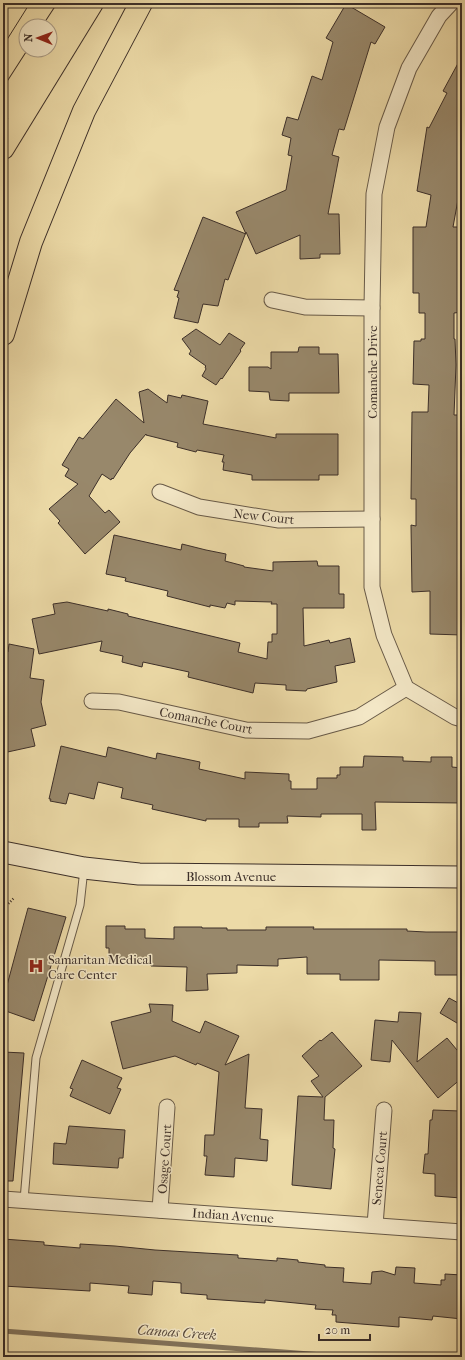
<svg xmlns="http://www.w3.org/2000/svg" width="465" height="1360" viewBox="0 0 465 1360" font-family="'IM FELL French Canon',serif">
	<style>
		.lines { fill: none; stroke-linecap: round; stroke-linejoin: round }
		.stream { stroke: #82735b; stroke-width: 5 }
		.building { fill: #98886b; stroke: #3c2f29 }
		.lane-casing { stroke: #685a48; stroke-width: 9 }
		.street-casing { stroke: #685a48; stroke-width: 17 }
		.secondary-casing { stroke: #3c2f29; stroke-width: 23 }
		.highway-casing { stroke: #3c2f29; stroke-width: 24 }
		.path { stroke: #3c2f29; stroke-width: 2.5; stroke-dasharray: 1 2; stroke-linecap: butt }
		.lane { stroke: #f3e7c6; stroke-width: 7 }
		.street { stroke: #f3e7c6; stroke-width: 15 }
		.secondary { stroke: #f3e7c6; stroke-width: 21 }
		.highway { stroke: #ecdaa7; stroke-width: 22 }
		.tram { stroke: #3c2f29; stroke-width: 1 }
		.labels { text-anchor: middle; stroke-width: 3; stroke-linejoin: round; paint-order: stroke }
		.street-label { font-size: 13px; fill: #3c2f29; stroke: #f3e7c6 }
		.poi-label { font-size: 13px; fill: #3c2f29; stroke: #f3e7c6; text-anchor: start }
		.water-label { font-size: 14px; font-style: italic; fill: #594b3e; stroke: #f3e7c6 }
	</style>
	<rect width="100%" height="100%" fill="#ecdaa7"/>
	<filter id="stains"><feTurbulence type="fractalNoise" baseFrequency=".005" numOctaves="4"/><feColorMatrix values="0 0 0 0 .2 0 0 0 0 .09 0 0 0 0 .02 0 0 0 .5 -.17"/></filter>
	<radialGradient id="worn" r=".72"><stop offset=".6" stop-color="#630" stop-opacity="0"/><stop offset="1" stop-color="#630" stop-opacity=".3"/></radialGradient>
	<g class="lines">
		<!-- stream -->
		<polyline class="stream" points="3,1331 349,1357"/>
	</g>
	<!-- building -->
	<g class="building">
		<polygon points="346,4 385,27 375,44 371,42 344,130 339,129 332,155 339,157 328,214 339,214 340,254 320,254 320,258 300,259 300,235 256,254 246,232 228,280 225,279 218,306 203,304 198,323 174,318 179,298 177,297 179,291 174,290 203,217 246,234 236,212 286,190 292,156 288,155 291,138 282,135 287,117 298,120 312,76 322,80 333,42 326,38"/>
		<polygon points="462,56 462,136 458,156 462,157 462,195 459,194 453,227 459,227 459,298 462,298 462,312 454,313 454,339 455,339 456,365 454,415 459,415 458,488 462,488 462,635 430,634 430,591 412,592 411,525 416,526 416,499 411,499 412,412 428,412 429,385 413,384 414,341 421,341 421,339 425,339 425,313 419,313 419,293 413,293 413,227 426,227 431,195 417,191 427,127 429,128 447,93 443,91"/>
		<polygon points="196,329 220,345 229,333 245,343 240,350 241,351 222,379 221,378 216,385 202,376 206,369 205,367 206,366 189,354 191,351 182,339"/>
		<polygon points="299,347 319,347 319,354 338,354 339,393 289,393 289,401 270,400 269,392 249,391 249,367 268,367 271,369 271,352 298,352"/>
		<polygon points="148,389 167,403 168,395 181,398 182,395 208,401 203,424 276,438 276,434 338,434 338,475 319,475 319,480 252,480 252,475 223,470 224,462 222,462 224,455 197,450 196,452 177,447 178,443 146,435 146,434 130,453 113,479 112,478 111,480 102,474 89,496 105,513 109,510 120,522 85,554 58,523 60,521 49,509 78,484 65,476 69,469 62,465 79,437 83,439 116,399 144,423 139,392"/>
		<polygon points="114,535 181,550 182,544 206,550 226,554 225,561 244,566 244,567 273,571 273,562 317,561 318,566 339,566 339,594 344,594 344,608 303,608 304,646 329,640 330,643 350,638 355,662 335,666 337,682 307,689 306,691 286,690 286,685 255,683 253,693 188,677 189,672 143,662 142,667 122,662 123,656 100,651 102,641 39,654 32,619 55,614 53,604 67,602 108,611 108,609 128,614 128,616 240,643 238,652 267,659 268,642 272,642 272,634 277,634 277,604 271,604 272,602 235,601 235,605 227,603 225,608 210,605 210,607 167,596 168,591 125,581 126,578 106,574"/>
		<polygon points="9,644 34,649 30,678 44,680 41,702 46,725 31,729 35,746 3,753 3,664 5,651 8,652"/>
		<polygon points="61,746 106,757 108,747 156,759 157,753 200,762 199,769 245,779 245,772 289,774 289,781 291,781 291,789 317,789 317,778 337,778 337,775 340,775 340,767 363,767 364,756 403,757 403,761 431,762 431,757 452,757 452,767 462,768 462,803 375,802 376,830 362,830 362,814 321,814 321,817 287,816 288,823 259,823 259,827 239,827 239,819 206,819 206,821 152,809 153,805 121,798 123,788 98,782 94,799 69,793 66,804 50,801 51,799 49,799"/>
		<polygon points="28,908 66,917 34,1021 3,1010 3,1000"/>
		<polygon points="106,926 125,926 125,929 145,929 145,938 174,939 174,927 202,927 202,928 227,928 227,930 266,930 266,927 314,927 313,929 407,929 407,931 426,932 462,932 462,974 459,974 459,975 435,975 435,961 379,960 379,980 340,980 340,974 307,974 307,957 278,959 278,966 237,965 237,973 207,974 208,990 186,991 187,967 151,966 151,958 109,958 109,948 106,948"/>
		<polygon points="449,998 462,1005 462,1026 440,1013"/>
		<polygon points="149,1004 173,1005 172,1021 200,1033 205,1021 239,1036 225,1065 249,1054 245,1108 262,1109 260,1139 268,1140 267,1161 235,1158 234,1177 205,1175 207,1156 204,1156 205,1135 214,1135 219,1072 197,1063 196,1065 175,1056 123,1069 111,1022 151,1012"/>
		<polygon points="399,1012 421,1013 417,1062 447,1038 462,1056 462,1078 438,1098 392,1040 390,1062 371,1060 375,1020 398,1022"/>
		<polygon points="332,1032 362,1066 325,1097 324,1120 334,1120 333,1148 335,1149 331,1189 292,1185 298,1096 323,1097 311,1081 319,1076 302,1056 320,1040 321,1041"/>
		<polygon points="3,1052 24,1053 13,1181 3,1181"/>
		<polygon points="82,1060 122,1078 117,1088 121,1089 110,1114 70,1096 73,1089 70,1088"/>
		<polygon points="433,1110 460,1111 459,1129 462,1129 461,1198 435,1196 435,1174 423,1173 425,1154 428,1154 430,1120 432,1120"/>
		<polygon points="69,1126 125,1130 123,1158 119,1158 118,1168 53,1164 54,1143 66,1144"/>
		<polygon points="3,1239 44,1242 44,1245 80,1248 80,1244 115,1246 155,1250 238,1255 238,1258 277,1261 277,1258 298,1260 298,1262 325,1265 325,1267 344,1268 343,1282 371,1284 372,1272 382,1271 395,1275 396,1267 415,1268 414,1283 441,1285 441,1280 445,1280 445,1274 462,1275 462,1319 433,1316 432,1320 399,1317 399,1327 336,1322 336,1315 332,1315 333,1310 315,1309 316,1305 265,1300 265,1303 207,1299 207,1295 181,1293 181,1283 153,1281 152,1295 128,1293 129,1286 90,1283 90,1291 3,1286"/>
	</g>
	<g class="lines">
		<defs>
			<g id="lane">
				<polyline points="24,1200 36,1058 80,905 84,869"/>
				<polyline points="3,1357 8,1357"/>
			</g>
			<g id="street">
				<polyline points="451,3 439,16 409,68 387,127 374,194 372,308 372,587 384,635 406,688 455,717 462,719"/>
				<polyline points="272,300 305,307 372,308"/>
				<polyline points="160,492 199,507 279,520 372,519"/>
				<polyline points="92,701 119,702 246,730 308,731 359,717 406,688"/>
				<polyline points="3,1199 462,1232"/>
				<polyline points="160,1210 167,1107"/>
				<polyline points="375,1225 384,1110"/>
			</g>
			<polyline id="secondary" points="3,852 84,868 139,874 462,877"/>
			<g id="highway">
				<polyline points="50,35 71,3"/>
				<polyline points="3,109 41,50"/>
				<polyline points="3,148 92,3"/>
				<polyline points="3,334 31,242 84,111 141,3"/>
			</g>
		</defs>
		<!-- lane casing -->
		<use href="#lane" class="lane-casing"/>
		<!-- street casing -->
		<use href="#street" class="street-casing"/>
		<!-- secondary casing -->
		<use href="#secondary" class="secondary-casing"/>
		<!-- highway casing -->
		<use href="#highway" class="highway-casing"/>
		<!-- path -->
		<polyline class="path" points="3,914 5,907 14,898"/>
		<!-- lane -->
		<use href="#lane" class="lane"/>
		<!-- street -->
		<use href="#street" class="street"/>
		<!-- secondary -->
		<use href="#secondary" class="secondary"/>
		<!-- highway -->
		<use href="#highway" class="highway"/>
		<!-- tram -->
		<g class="tram">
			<polyline points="3,16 11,3"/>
			<polyline points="3,46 30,3"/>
		</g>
	</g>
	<!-- icons -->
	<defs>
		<symbol id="hospital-bare" viewBox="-9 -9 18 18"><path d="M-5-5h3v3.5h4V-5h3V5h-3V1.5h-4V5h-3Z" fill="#8f2418" stroke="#f3e7c6" stroke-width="2.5" paint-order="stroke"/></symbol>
	</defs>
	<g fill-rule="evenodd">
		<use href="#hospital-bare" x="25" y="955" width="22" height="22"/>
	</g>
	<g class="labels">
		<!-- street labels -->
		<g class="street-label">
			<text transform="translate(372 372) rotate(-90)" y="5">Comanche Drive</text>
			<text transform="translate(264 516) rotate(6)" y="5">New Court</text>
			<text transform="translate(206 720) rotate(11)" y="5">Comanche Court</text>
			<text x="231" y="881">Blossom Avenue</text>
			<text transform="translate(164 1159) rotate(-86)" y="5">Osage Court</text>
			<text transform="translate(379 1168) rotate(-85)" y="5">Seneca Court</text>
			<text transform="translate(233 1215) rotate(4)" y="5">Indian Avenue</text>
		</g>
		<!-- poi labels -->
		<g class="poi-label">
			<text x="48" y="964">Samaritan Medical<tspan x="48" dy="15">Care Center</tspan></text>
		</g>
		<!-- water labels -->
		<g class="water-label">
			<text transform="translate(177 1332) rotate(4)" y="5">Canoas Creek</text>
		</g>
	</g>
	<!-- margin -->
	<rect width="465" height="1360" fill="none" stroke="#ecdaa7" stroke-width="16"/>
	<rect x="4" y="4" width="457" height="1352" fill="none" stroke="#3c2f29" stroke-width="2"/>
	<rect x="8" y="8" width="449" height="1344" fill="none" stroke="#3c2f29"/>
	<!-- north arrow -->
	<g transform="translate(38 38) rotate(271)"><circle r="19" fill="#f3e7c6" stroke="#aa9d87"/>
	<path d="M0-3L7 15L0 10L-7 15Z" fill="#8f2418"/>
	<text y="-6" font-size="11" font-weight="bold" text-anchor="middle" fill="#3c2f29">N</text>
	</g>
	<!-- scale -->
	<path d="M319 1334v6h51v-6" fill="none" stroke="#3c2f29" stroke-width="2"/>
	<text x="325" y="1334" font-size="12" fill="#3c2f29" stroke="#f3e7c6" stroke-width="3" paint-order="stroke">20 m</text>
	<rect width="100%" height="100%" filter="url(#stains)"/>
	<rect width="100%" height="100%" fill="url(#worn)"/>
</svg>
